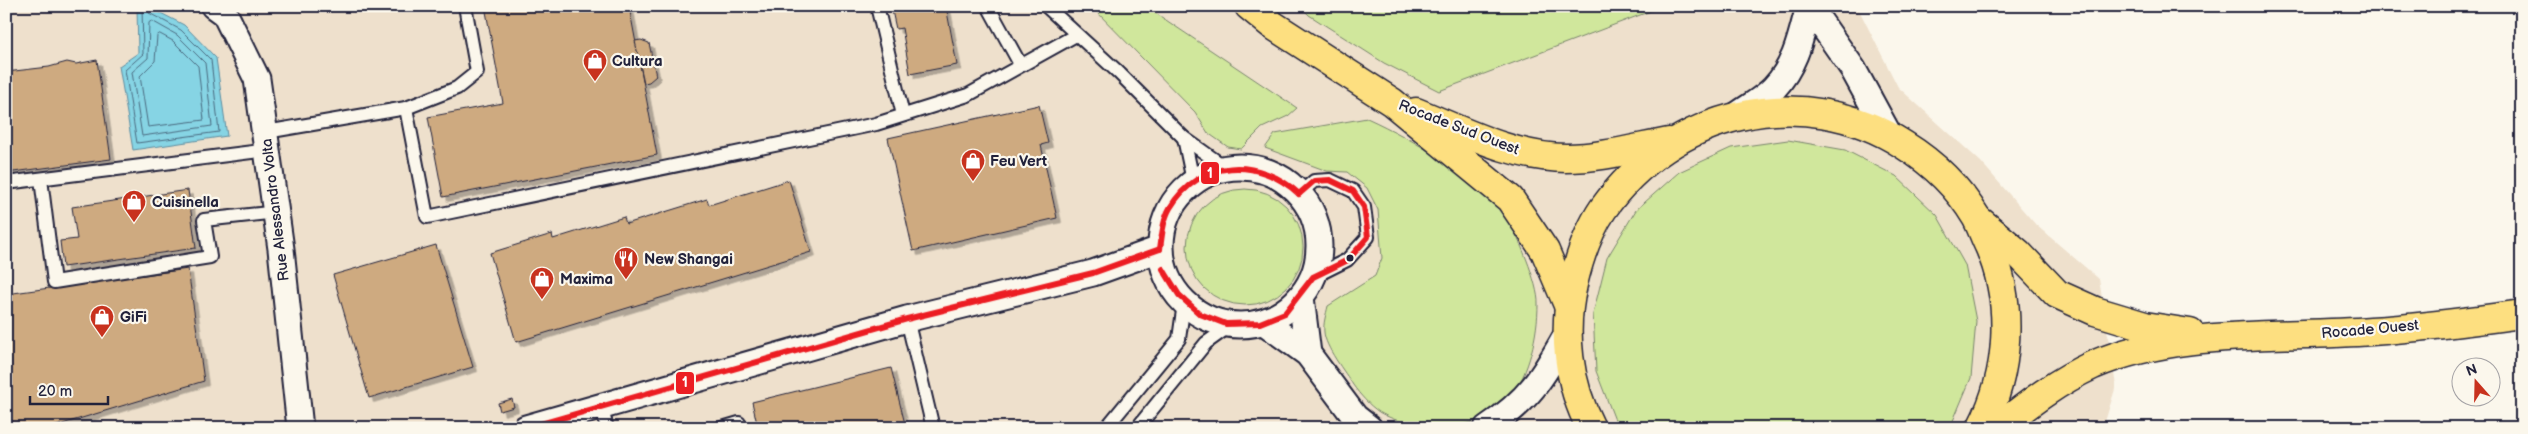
<svg xmlns="http://www.w3.org/2000/svg" width="2528" height="434" viewBox="0 0 2528 434" font-family="'Balsamiq Sans',sans-serif">
	<style>
		.built { fill: #eee0cc }
		.green { fill: #d0e79c; stroke: #79846c }
		.water { fill: #86d4e4; stroke: #5e8da0 }
		.lines { fill: none; stroke-linecap: round; stroke-linejoin: round }
		.shore { stroke: #4a697f; stroke-width: 1 }
		.building { fill: #ceaa80; stroke: #22223b; filter: url(#shadow) }
		.lane-casing { stroke: #22223b; stroke-width: 16 }
		.street-casing { stroke: #22223b; stroke-width: 29 }
		.primary-casing { stroke: #22223b; stroke-width: 31 }
		.lane { stroke: #fbf7ec; stroke-width: 12 }
		.street { stroke: #fbf7ec; stroke-width: 25 }
		.primary { stroke: #fddf80; stroke-width: 28 }
		.bus-1-casing { stroke: #fbf7ec; stroke-width: 10 }
		.bus-1 { stroke: #ec1e23; stroke-width: 6 }
		.bus-dot { fill: #22223b; stroke: #fbf7ec; stroke-width: 2 }
		.labels { text-anchor: middle; stroke-width: 4.5; stroke-linejoin: round; paint-order: stroke }
		.poi-label { font-size: 15px; font-weight: bold; fill: #22223b; stroke: #fbf7ec; text-anchor: start }
		.street-label { font-size: 15px; fill: #22223b; stroke: #fbf7ec }
		.line-badge { stroke: #fbf7ec; stroke-width: 2 }
		.badge-label { font-size: 14px; text-anchor: middle; font-weight: bold; fill: #fff }
	</style>
	<defs>
		<filter id="shadow"><feDropShadow dx="4.5" dy="4.5" stdDeviation="0" flood-color="#0004"/></filter>
	</defs>
	<rect width="100%" height="100%" fill="#fbf7ec"/>
	<filter id="ink" filterUnits="userSpaceOnUse"><feTurbulence type="fractalNoise" baseFrequency=".02" numOctaves="2"/><feDisplacementMap in="SourceGraphic" scale="10" xChannelSelector="R" yChannelSelector="G"/><feConvolveMatrix kernelMatrix="1 2 1 2 8 2 1 2 1" color-interpolation-filters="sRGB"/></filter>
	<g filter="url(#ink)">
		<!-- built -->
		<polygon class="built" points="6,6 1857,6 1898,87 1981,162 2036,225 2099,279 2116,386 2103,428 6,428"/>
		<!-- green -->
		<g class="green">
			<polygon points="1091,6 1145,6 1297,108 1288,116 1262,128 1241,149 1228,147 1208,133 1195,112"/>
			<polygon points="1300,6 1664,6 1439,91 1384,63 1309,15"/>
			<path d="M1367,118C1415,140 1472,174 1505,216C1517,231 1539,286 1538,304C1538,334 1529,373 1511,397C1482,434 1416,434 1379,412C1369,405 1360,395 1353,385C1345,372 1325,347 1324,332C1323,323 1326,315 1328,306L1375,276L1382,258L1378,210L1367,188L1347,172L1327,171L1265,148L1275,134Z"/>
			<polygon points="1788,140 1845,150 1896,176 1937,215 1965,265 1976,321 1971,378 1950,428 1618,428 1596,371 1593,314 1607,258 1636,210 1679,172 1731,148"/>
			<circle cx="1245" cy="247" r="58"/>
		</g>
		<!-- water -->
		<polygon class="water" points="137,8 151,8 184,25 216,58 227,136 133,150 119,66 138,53"/>
		<g class="lines">
			<!-- shore -->
			<g class="shore">
				<polyline points="142,6 143,54 125,70 137,143 219,132 211,60 181,30 149,13 147,6"/>
				<polygon points="152,21 177,35 205,63 212,126 142,136 132,72 148,58 149,23"/>
				<polygon points="160,34 173,41 198,66 204,120 148,127 140,76 155,61 157,36"/>
			</g>
		</g>
		<!-- building -->
		<g class="building">
			<polygon points="485,6 629,6 657,155 443,197 428,117 503,103"/>
			<polygon points="891,6 946,6 957,65 910,74 902,28 896,29"/>
			<polygon points="641,40 649,43 656,76 649,82 644,83 635,41"/>
			<polygon points="97,60 111,159 6,173 6,72 49,67 67,62 76,64"/>
			<polygon points="1039,105 1048,143 1041,145 1057,218 913,251 888,138"/>
			<polygon points="789,180 811,252 516,342 490,253 552,234 553,239 624,217 626,224 707,199 709,205"/>
			<polygon points="188,190 196,248 63,267 60,241 77,239 72,207"/>
			<polygon points="436,245 473,367 369,398 333,275"/>
			<polygon points="188,269 204,381 49,428 6,428 6,294"/>
			<polygon points="891,368 906,428 758,428 752,402"/>
			<polygon points="512,399 514,407 500,411 498,403"/>
		</g>
		<g class="lines">
			<defs>
				<g id="lane">
					<polyline points="465,6 477,72 457,88 406,108 427,217 876,124 968,95 1076,35"/>
					<polyline points="877,6 903,115"/>
					<polyline points="988,6 1020,64"/>
					<polyline points="1046,6 1118,72 1184,138 1226,168"/>
					<polyline points="266,132 406,108"/>
					<polyline points="1184,138 1193,181"/>
					<polyline points="41,179 54,282 210,257 204,220 277,212"/>
					<polyline points="6,183 268,150"/>
					<polyline points="1299,194 1314,181 1330,180 1353,191 1364,207 1368,237 1347,260 1313,277"/>
					<polyline points="907,319 933,428"/>
					<polyline points="601,406 607,428"/>
					<polyline points="722,428 739,423 741,428"/>
					<polyline points="1106,428 1179,339 1184,303"/>
					<polyline points="1137,428 1206,343 1231,325"/>
				</g>
				<g id="street">
					<polyline points="214,6 225,14 257,79 281,249 300,428"/>
					<polyline points="1809,6 1853,69 1889,135"/>
					<path d="M1736,116C1748,107 1764,99 1774,88C1796,65 1801,36 1809,6"/>
					<circle cx="1240" cy="246" r="79"/>
					<polyline points="1301,297 1308,354"/>
					<polyline points="1264,322 1308,354 1355,417 1369,428"/>
					<polyline points="526,428 907,319 1093,273 1160,249"/>
					<path d="M1487,428C1529,400 1543,377 1567,334"/>
				</g>
				<g id="primary">
					<polyline points="1249,6 1271,24 1392,102 1510,199 1545,251 1568,305"/>
					<path d="M1416,112C1463,131 1515,158 1566,158C1601,158 1636,148 1669,142"/>
					<polyline points="1981,222 2018,253 2057,294 2095,311 2145,326 2190,333"/>
					<path d="M1591,428C1568,384 1562,332 1573,284C1579,259 1588,231 1603,209C1671,112 1802,79 1904,145C1933,163 1958,187 1976,217C1981,226 1984,236 1989,246C2014,303 2010,373 1981,428"/>
					<path d="M1998,428C2028,404 2058,381 2093,365C2179,328 2280,338 2371,331C2421,328 2472,321 2522,314"/>
				</g>
			</defs>
			<!-- lane casing -->
			<use href="#lane" class="lane-casing"/>
			<!-- street casing -->
			<use href="#street" class="street-casing"/>
			<!-- primary casing -->
			<use href="#primary" class="primary-casing"/>
			<!-- lane -->
			<use href="#lane" class="lane"/>
			<!-- street -->
			<use href="#street" class="street"/>
			<!-- primary -->
			<use href="#primary" class="primary"/>
			<defs>
				<g id="bus-1">
					<path d="M1160,249C1162,235 1163,220 1170,208C1200,158 1259,157 1299,194"/>
					<polyline points="1163,269 1179,295 1200,314 1226,324 1260,323 1285,313 1313,277 1348,260 1368,237 1364,207 1353,191 1330,180 1314,181 1299,194"/>
					<polyline points="527,428 907,319 1093,273 1160,249"/>
				</g>
			</defs>
			<!-- bus-1 casing -->
			<use href="#bus-1" class="bus-1-casing"/>
			<!-- bus-1 -->
			<use href="#bus-1" class="bus-1"/>
		</g>
	</g>
	<!-- icons -->
	<defs>
		<symbol id="shop-pin" viewBox="-11 -11 22 30"><path d="M0 17L-7.5 6A9.5 9.5 0 1 1 7.5 6Z" fill="#c8321e" stroke="#fbf7ec"/><path d="M-5-2.5h2.3a2.7 3.5 0 0 1 5.4 0H5L5.5 6h-11ZM-1.5-2.5h3a1.5 2.3 0 0 0-3 0Z" fill="#fff"/></symbol>
		<symbol id="restaurant-pin" viewBox="-11 -11 22 30"><path d="M0 17L-7.5 6A9.5 9.5 0 1 1 7.5 6Z" fill="#c8321e" stroke="#fbf7ec"/><path d="M-5-6h1v4h1v-4h1v4h1v-4h1v5L-1.5 .5V6h-2V.5L-5-1ZM5-6V6H3V1.5H1.5Q1.5-4 5-6Z" fill="#fff"/></symbol>
	</defs>
	<g fill-rule="evenodd">
		<use href="#shop-pin" x="581" y="47" width="28" height="38"/>
		<use href="#shop-pin" x="959" y="147" width="28" height="38"/>
		<use href="#shop-pin" x="120" y="188" width="28" height="38"/>
		<use href="#restaurant-pin" x="612" y="245" width="28" height="38"/>
		<use href="#shop-pin" x="528" y="265" width="28" height="38"/>
		<use href="#shop-pin" x="88" y="303" width="28" height="38"/>
	</g>
	<!-- markers -->
	<circle class="bus-dot" cx="1350" cy="258" r="4.5"/>
	<g class="labels">
		<!-- poi labels -->
		<g class="poi-label">
			<text x="612" y="66">Cultura</text>
			<text x="990" y="166">Feu Vert</text>
			<text x="152" y="207">Cuisinella</text>
			<text x="644" y="264">New Shangai</text>
			<text x="560" y="284">Maxima</text>
			<text x="120" y="322">GiFi</text>
		</g>
		<!-- street labels -->
		<g class="street-label">
			<text transform="translate(1459 127) rotate(21)" y="5">Rocade Sud Ouest</text>
			<text transform="translate(275 210) rotate(-97)" y="5">Rue Alessandro Volta</text>
			<text transform="translate(2370 329) rotate(-5)" y="5">Rocade Ouest</text>
		</g>
	</g>
	<g class="line-badge">
		<rect x="1200" y="161" width="20" height="24" rx="5" fill="#ec1e23"/>
		<rect x="675" y="371" width="20" height="24" rx="5" fill="#ec1e23"/>
	</g>
	<g class="badge-label">
		<text x="1210" y="178">1</text>
		<text x="685" y="387">1</text>
	</g>
	<!-- margin -->
	<rect width="2528" height="434" fill="none" stroke="#fbf7ec" stroke-width="25"/>
	<rect x="12" y="12" width="2503" height="409" fill="none" stroke="#22223b" stroke-width="2" filter="url(#ink)"/>
	<!-- north arrow -->
	<g transform="translate(2476 382) rotate(340)"><circle r="24" fill="#fbf7ec" stroke="#a4a2a5"/>
	<path d="M0-4L9 19L0 12L-9 19Z" fill="#c8321e"/>
	<text y="-8" font-size="14" font-weight="bold" text-anchor="middle" fill="#22223b">N</text>
	</g>
	<!-- scale -->
	<path d="M30 396v8h78v-8" fill="none" stroke="#22223b" stroke-width="2.5"/>
	<text x="38" y="396" font-size="15" fill="#22223b" stroke="#fbf7ec" stroke-width="4" paint-order="stroke">20 m</text>
</svg>
